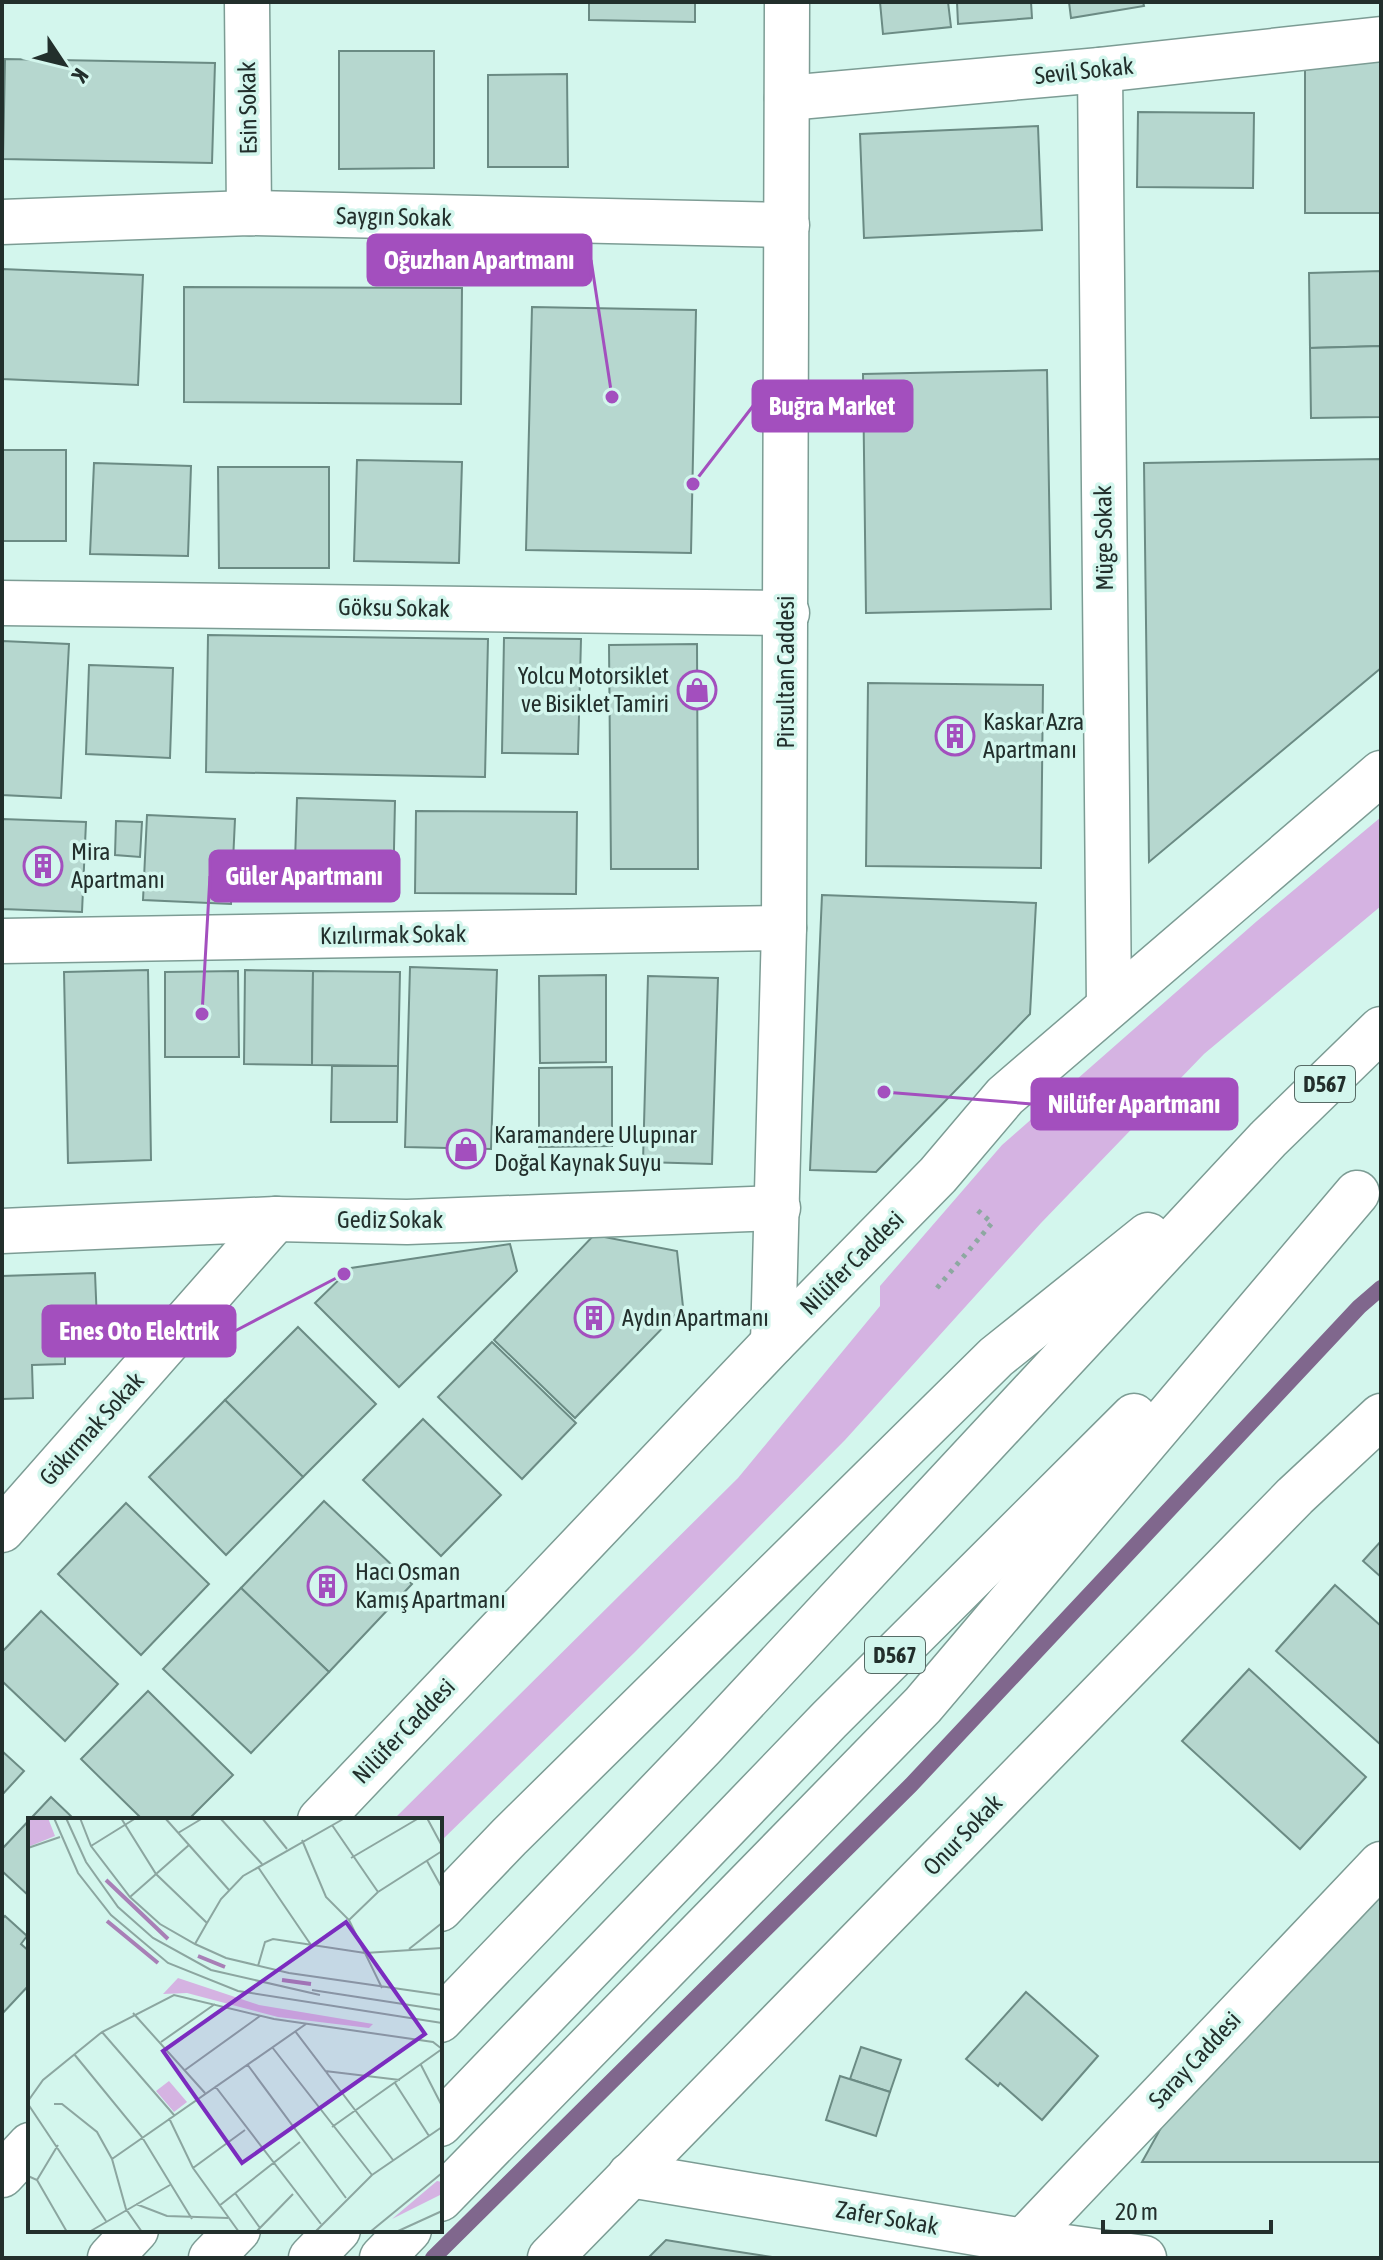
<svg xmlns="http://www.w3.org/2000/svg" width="1383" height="2260" viewBox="0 0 1383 2260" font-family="'Asap Condensed',sans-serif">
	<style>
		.green { fill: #d5b3e2 }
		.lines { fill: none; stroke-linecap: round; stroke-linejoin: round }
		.stream { stroke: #80678d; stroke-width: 16 }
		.building { fill: #b6d7cf; stroke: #6b8b84; stroke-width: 2 }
		.street-casing { stroke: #7c9c94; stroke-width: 47 }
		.secondary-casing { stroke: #7c9c94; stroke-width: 47 }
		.highway-casing { stroke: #7c9c94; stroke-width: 47 }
		.path { stroke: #8da8a1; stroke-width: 5; stroke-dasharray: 4 6; stroke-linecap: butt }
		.street { stroke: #fff; stroke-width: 44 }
		.secondary { stroke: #fff; stroke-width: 44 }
		.highway { stroke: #fff; stroke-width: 44 }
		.labels { text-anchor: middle; stroke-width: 7; stroke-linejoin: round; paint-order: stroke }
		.shield { fill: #d3f6ed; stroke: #576b66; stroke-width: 2 }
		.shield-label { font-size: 22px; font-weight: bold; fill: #222f2c }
		.street-label { font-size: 24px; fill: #222f2c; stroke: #d3f6ed }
		.poi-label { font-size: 24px; fill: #222f2c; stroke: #d3f6ed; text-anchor: start }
		.inset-river { fill: none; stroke: #a87fb6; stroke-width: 4 }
		.inset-road { fill: none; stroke: #8ca6a0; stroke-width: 2 }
		.view { fill: #7b2cbf; fill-opacity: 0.15; stroke: #7b2cbf; stroke-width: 4 }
		.inset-edge { fill: none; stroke: #222f2c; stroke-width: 4 }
		.leader { fill: none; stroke: #a34fbe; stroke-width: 3 }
		.callout-dot { fill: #a34fbe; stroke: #d3f6ed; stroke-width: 3 }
		.callout { fill: #a34fbe; stroke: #a34fbe; stroke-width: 3 }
		.callout-label { font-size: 26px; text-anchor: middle; font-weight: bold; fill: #fff }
	</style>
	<rect width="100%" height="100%" fill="#d3f6ed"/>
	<!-- green -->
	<polygon class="green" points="1381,817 1381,906 1204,1054 1041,1223 845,1440 635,1652 440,1842 440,1820 393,1820 738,1478 880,1306 880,1286 1002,1145 1257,921"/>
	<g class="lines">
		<!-- stream -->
		<polyline class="stream" points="433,2258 911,1785 1359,1307 1381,1288"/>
	</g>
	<!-- building -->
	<g class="building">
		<polygon points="589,2 695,2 695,22 589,20"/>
		<polygon points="880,2 948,2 951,27 883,34"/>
		<polygon points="957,2 1031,2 1032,18 958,24"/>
		<polygon points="1069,2 1143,2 1144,6 1071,18"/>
		<polygon points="1381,47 1381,213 1305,213 1305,54"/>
		<polygon points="339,51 434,51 434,168 339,169"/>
		<polygon points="5,59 215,63 212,163 3,159"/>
		<polygon points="567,74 568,167 488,167 488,75"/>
		<polygon points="1138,112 1254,113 1253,188 1137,187"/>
		<polygon points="1038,126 1042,230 864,238 860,134"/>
		<polygon points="2,269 143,275 138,385 2,379"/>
		<polygon points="1381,271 1381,346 1310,348 1309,273"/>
		<polygon points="184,287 462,288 461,404 184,402"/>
		<polygon points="532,307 696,310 691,553 526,550"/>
		<polygon points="1381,346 1381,417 1311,418 1310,348"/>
		<polygon points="1047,370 1051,609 866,613 863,374"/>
		<rect x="2" y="450" width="64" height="91"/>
		<polygon points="1381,459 1381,668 1149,862 1144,463"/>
		<polygon points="357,460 462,462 459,563 354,561"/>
		<polygon points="94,463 191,466 188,556 90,554"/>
		<polygon points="218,467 329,467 329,568 219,568"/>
		<polygon points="208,635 488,639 485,777 206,772"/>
		<polygon points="504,638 581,639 578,754 502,753"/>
		<polygon points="2,641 69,644 61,798 2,795"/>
		<polygon points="697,644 698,869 611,869 609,645"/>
		<polygon points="89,665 173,668 170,758 86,754"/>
		<polygon points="868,683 1043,685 1041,868 866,866"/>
		<polygon points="297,798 395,801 393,896 294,893"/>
		<polygon points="416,811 577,812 576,894 415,893"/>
		<polygon points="147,815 235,819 231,904 143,900"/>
		<polygon points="2,819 86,822 82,912 2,909"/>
		<polygon points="116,821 142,822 140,857 115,855"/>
		<polygon points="822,895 1036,903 1030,1014 876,1172 810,1170"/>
		<polygon points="410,967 497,970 491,1149 405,1147"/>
		<polygon points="148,970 151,1160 68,1163 64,972"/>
		<polygon points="245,970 313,971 312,1065 244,1064"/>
		<polygon points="238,971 239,1057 165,1057 165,972"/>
		<polygon points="313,971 400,972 398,1066 312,1065"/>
		<polygon points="606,975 606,1062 540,1063 539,976"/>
		<polygon points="648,976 718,978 712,1164 643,1162"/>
		<polygon points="332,1066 398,1066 397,1122 331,1122"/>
		<polygon points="612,1067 612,1146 539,1147 539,1068"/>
		<polygon points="594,1235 677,1251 683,1307 575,1418 494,1340"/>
		<polygon points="510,1244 517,1271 399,1387 315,1303 351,1268"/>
		<polygon points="95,1273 97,1322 65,1323 65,1364 32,1365 33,1398 2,1399 2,1276"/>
		<polygon points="298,1327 376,1404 303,1477 225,1400"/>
		<polygon points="492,1342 576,1423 522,1479 438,1397"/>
		<polygon points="225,1400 303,1477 226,1555 149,1477"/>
		<polygon points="423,1419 501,1495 441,1556 363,1480"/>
		<polygon points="324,1501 412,1584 329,1672 241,1588"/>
		<polygon points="126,1503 209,1584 141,1655 58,1574"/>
		<polygon points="1381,1541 1381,1577 1363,1561"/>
		<polygon points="1335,1585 1381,1626 1381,1745 1276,1651"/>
		<polygon points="241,1588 329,1672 251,1753 163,1669"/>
		<polygon points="41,1611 118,1684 65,1741 2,1681 2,1652"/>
		<polygon points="1249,1669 1366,1777 1300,1849 1182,1741"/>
		<polygon points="148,1691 233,1775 188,1820 143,1820 81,1759"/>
		<polygon points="2,1751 24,1771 2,1795"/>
		<polygon points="51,1797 75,1820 30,1820 30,1897 2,1871 2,1849"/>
		<polygon points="1381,1887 1381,2162 1142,2162 1167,2117"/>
		<polygon points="5,1916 27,1936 21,1944 30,1952 30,1984 2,2014 2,1919"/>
		<polygon points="1026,1992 1098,2056 1042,2120 1000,2083 998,2086 966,2059"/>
		<polygon points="861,2047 901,2060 890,2092 850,2079"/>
		<polygon points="840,2076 890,2092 876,2136 826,2120"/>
		<polygon points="666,2240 720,2249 779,2258 648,2258"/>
	</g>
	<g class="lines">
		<defs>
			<g id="street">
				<polyline points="247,2 249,213"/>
				<polyline points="1100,70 1109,1006"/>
				<polyline points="787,98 1100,70 1381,39"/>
				<polyline points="2,222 249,213 787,225"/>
				<polyline points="2,603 787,613"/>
				<polyline points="2,941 784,928"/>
				<polyline points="2,1231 276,1219 407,1222 778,1208"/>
				<polyline points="2,1530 276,1219"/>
				<polyline points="630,2175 1023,2241 1144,2258"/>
				<polyline points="550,2258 1295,1496 1381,1416"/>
			</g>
			<g id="secondary">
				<polyline points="773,1343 784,928 787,2"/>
				<polyline points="320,1820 773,1343 938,1175 1005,1096 1381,773"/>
				<polyline points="2,2175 30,2145"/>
				<polyline points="1012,2258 1023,2241 1381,1864"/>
			</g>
			<g id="highway">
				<polyline points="440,1909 509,1837 996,1357 1148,1235"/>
				<polyline points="440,2020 703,1746 1268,1139 1381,1029"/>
				<polyline points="440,2124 829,1720 1134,1416"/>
				<polyline points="440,2199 923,1705 1357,1193"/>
				<polyline points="110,2258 136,2230"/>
				<polyline points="211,2258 238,2230"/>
				<polyline points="311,2258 338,2230"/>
				<polyline points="382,2258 409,2230"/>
			</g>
		</defs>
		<!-- street casing -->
		<use href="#street" class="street-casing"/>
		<!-- secondary casing -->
		<use href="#secondary" class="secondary-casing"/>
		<!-- highway casing -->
		<use href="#highway" class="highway-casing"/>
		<!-- path -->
		<polyline class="path" points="937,1288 992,1223 975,1208"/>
		<!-- street -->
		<use href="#street" class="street"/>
		<!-- secondary -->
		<use href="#secondary" class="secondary"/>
		<!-- highway -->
		<use href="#highway" class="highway"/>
	</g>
	<!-- icons -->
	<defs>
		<symbol id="shop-ring" viewBox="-11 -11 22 22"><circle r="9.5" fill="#d3f6ed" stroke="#a34fbe" stroke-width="1.5"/><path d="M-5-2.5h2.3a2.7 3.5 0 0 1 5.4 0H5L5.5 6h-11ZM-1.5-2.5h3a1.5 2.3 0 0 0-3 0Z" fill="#a34fbe"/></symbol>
		<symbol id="building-ring" viewBox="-11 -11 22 22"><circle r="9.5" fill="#d3f6ed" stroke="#a34fbe" stroke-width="1.5"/><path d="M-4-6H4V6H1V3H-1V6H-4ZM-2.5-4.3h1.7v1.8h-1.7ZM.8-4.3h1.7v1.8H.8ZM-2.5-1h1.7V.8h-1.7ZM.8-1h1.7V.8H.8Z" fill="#a34fbe"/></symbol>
	</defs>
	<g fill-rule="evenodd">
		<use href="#shop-ring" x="675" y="668" width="44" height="44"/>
		<use href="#building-ring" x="933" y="714" width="44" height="44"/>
		<use href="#building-ring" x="21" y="844" width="44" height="44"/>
		<use href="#shop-ring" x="444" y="1127" width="44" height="44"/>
		<use href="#building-ring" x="572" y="1296" width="44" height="44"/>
		<use href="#building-ring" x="305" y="1564" width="44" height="44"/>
	</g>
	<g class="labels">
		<!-- shield labels -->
		<g class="shield">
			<rect x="1295" y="1066" width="60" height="36" rx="6"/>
			<rect x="865" y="1637" width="60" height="36" rx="6"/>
		</g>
		<g class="shield-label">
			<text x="1325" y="1092">D567</text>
			<text x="895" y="1663">D567</text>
		</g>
		<!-- street labels -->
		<g class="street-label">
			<text transform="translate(1084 71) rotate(-6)" y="8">Sevil Sokak</text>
			<text transform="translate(248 108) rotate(-91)" y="8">Esin Sokak</text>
			<text transform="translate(394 217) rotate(1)" y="8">Saygın Sokak</text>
			<text transform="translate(1104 538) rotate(-91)" y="8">Müge Sokak</text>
			<text transform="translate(394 608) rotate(1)" y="8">Göksu Sokak</text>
			<text transform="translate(786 672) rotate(-90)" y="8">Pirsultan Caddesi</text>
			<text transform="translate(393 935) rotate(-1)" y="8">Kızılırmak Sokak</text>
			<text x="390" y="1228">Gediz Sokak</text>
			<text transform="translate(852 1263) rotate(-45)" y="8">Nilüfer Caddesi</text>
			<text transform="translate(92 1429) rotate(-48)" y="8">Gökırmak Sokak</text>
			<text transform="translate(404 1731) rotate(-46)" y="8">Nilüfer Caddesi</text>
			<text transform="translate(963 1835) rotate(-46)" y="8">Onur Sokak</text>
			<text transform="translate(1195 2060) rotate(-47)" y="8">Saray Caddesi</text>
			<text transform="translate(887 2218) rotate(10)" y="8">Zafer Sokak</text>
		</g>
		<!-- poi labels -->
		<g class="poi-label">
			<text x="669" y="684" text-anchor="end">Yolcu Motorsiklet<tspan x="669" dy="28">ve Bisiklet Tamiri</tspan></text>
			<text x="983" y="730">Kaskar Azra<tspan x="983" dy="28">Apartmanı</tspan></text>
			<text x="71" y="860">Mira<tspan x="71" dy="28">Apartmanı</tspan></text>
			<text x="494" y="1143">Karamandere Ulupınar<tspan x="494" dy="28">Doğal Kaynak Suyu</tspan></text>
			<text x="622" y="1326">Aydın Apartmanı</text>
			<text x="355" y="1580">Hacı Osman<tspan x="355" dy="28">Kamış Apartmanı</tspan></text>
		</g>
	</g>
	<!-- overview -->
	<g transform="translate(28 1818)">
		<rect width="414" height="414" fill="#d3f6ed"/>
		<path d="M0,0H20L27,18L0,29ZM150,160L231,187L345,206L341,210L250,199L159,175L135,176ZM141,263L159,284L146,294L128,273ZM409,363L414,364V376L364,401Z" fill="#d5b3e2"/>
		<path class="inset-river" d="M78,62L140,121M79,103L130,145M170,138L197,149M254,162L283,166"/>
		<path class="inset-road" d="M26,0L50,55L83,97L140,145L210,173L414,205M38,0L58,44L90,89L125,120L183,152L292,177M52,0L63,28L102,79L132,106L167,126L198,140L261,155L414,177M93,0L128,56L179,105L167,126M137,0L201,72M192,0L234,46M234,0L259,31M399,0L414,28M304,7L350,74M150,15L175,0M274,22L298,79L321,102L354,170M63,28L108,0M0,30L32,19M323,40L391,0M399,43L414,70M230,49L283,127M102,79L161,27M321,102L350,74L414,33M179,105L193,81L215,58L317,0M381,131L414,105M230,148L237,124L245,121L337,135L414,130M284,172L414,192M105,195L177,275M267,213L365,342M74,214L146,297M133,224L187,186M244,229L344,357M46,236L114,319L164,401M219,246L318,380M393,247L414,288M157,252L232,198M297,253L372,262M367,265L401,318M187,268L293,406M0,283L15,262L74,214L146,177L246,201L405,224L414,231M0,286L78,403M26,286H34L69,314L84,341L98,391L114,414M141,300L165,350L211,414M304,309L414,231M84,341L278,206M165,350L217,312M0,358L9,362L39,414M9,362L30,327M207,375L232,410M108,386L139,398L200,400M191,388L272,324M61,414L142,367M228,414L265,376M287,414L344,357L414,309M342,414L414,355M368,414L414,393"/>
		<path class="view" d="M318,104L397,216L214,345L135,233Z"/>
		<rect width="414" height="414" class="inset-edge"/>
	</g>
	<!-- callouts -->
	<path class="leader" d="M612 397L591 260M693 484L753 406M202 1014L210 876M884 1092L1032 1104M344 1274L235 1331"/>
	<g class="callout-dot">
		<circle cx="612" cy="397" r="8"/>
		<circle cx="693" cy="484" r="8"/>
		<circle cx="202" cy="1014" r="8"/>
		<circle cx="884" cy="1092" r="8"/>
		<circle cx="344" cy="1274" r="8"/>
	</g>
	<g class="callout">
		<rect x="368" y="235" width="223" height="50" rx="8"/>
		<rect x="753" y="381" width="159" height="50" rx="8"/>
		<rect x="210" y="851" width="189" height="50" rx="8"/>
		<rect x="1032" y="1079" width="205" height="50" rx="8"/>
		<rect x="43" y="1306" width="192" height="50" rx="8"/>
	</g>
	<g class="callout-label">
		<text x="479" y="269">Oğuzhan Apartmanı</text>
		<text x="832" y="415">Buğra Market</text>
		<text x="304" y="885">Güler Apartmanı</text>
		<text x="1134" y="1113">Nilüfer Apartmanı</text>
		<text x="139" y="1340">Enes Oto Elektrik</text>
	</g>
	<!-- border -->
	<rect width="1383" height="2260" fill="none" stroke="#222f2c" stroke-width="8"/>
	<!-- north arrow -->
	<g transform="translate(64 64) rotate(125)" stroke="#d3f6ed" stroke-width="6" paint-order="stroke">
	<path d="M0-6L14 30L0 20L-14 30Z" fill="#222f2c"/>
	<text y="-12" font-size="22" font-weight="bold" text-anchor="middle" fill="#222f2c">K</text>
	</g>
	<!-- scale -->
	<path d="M1103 2220v12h168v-12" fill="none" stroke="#222f2c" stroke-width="4"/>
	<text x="1115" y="2220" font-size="24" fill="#222f2c" stroke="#d3f6ed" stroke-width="6" paint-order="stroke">20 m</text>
</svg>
